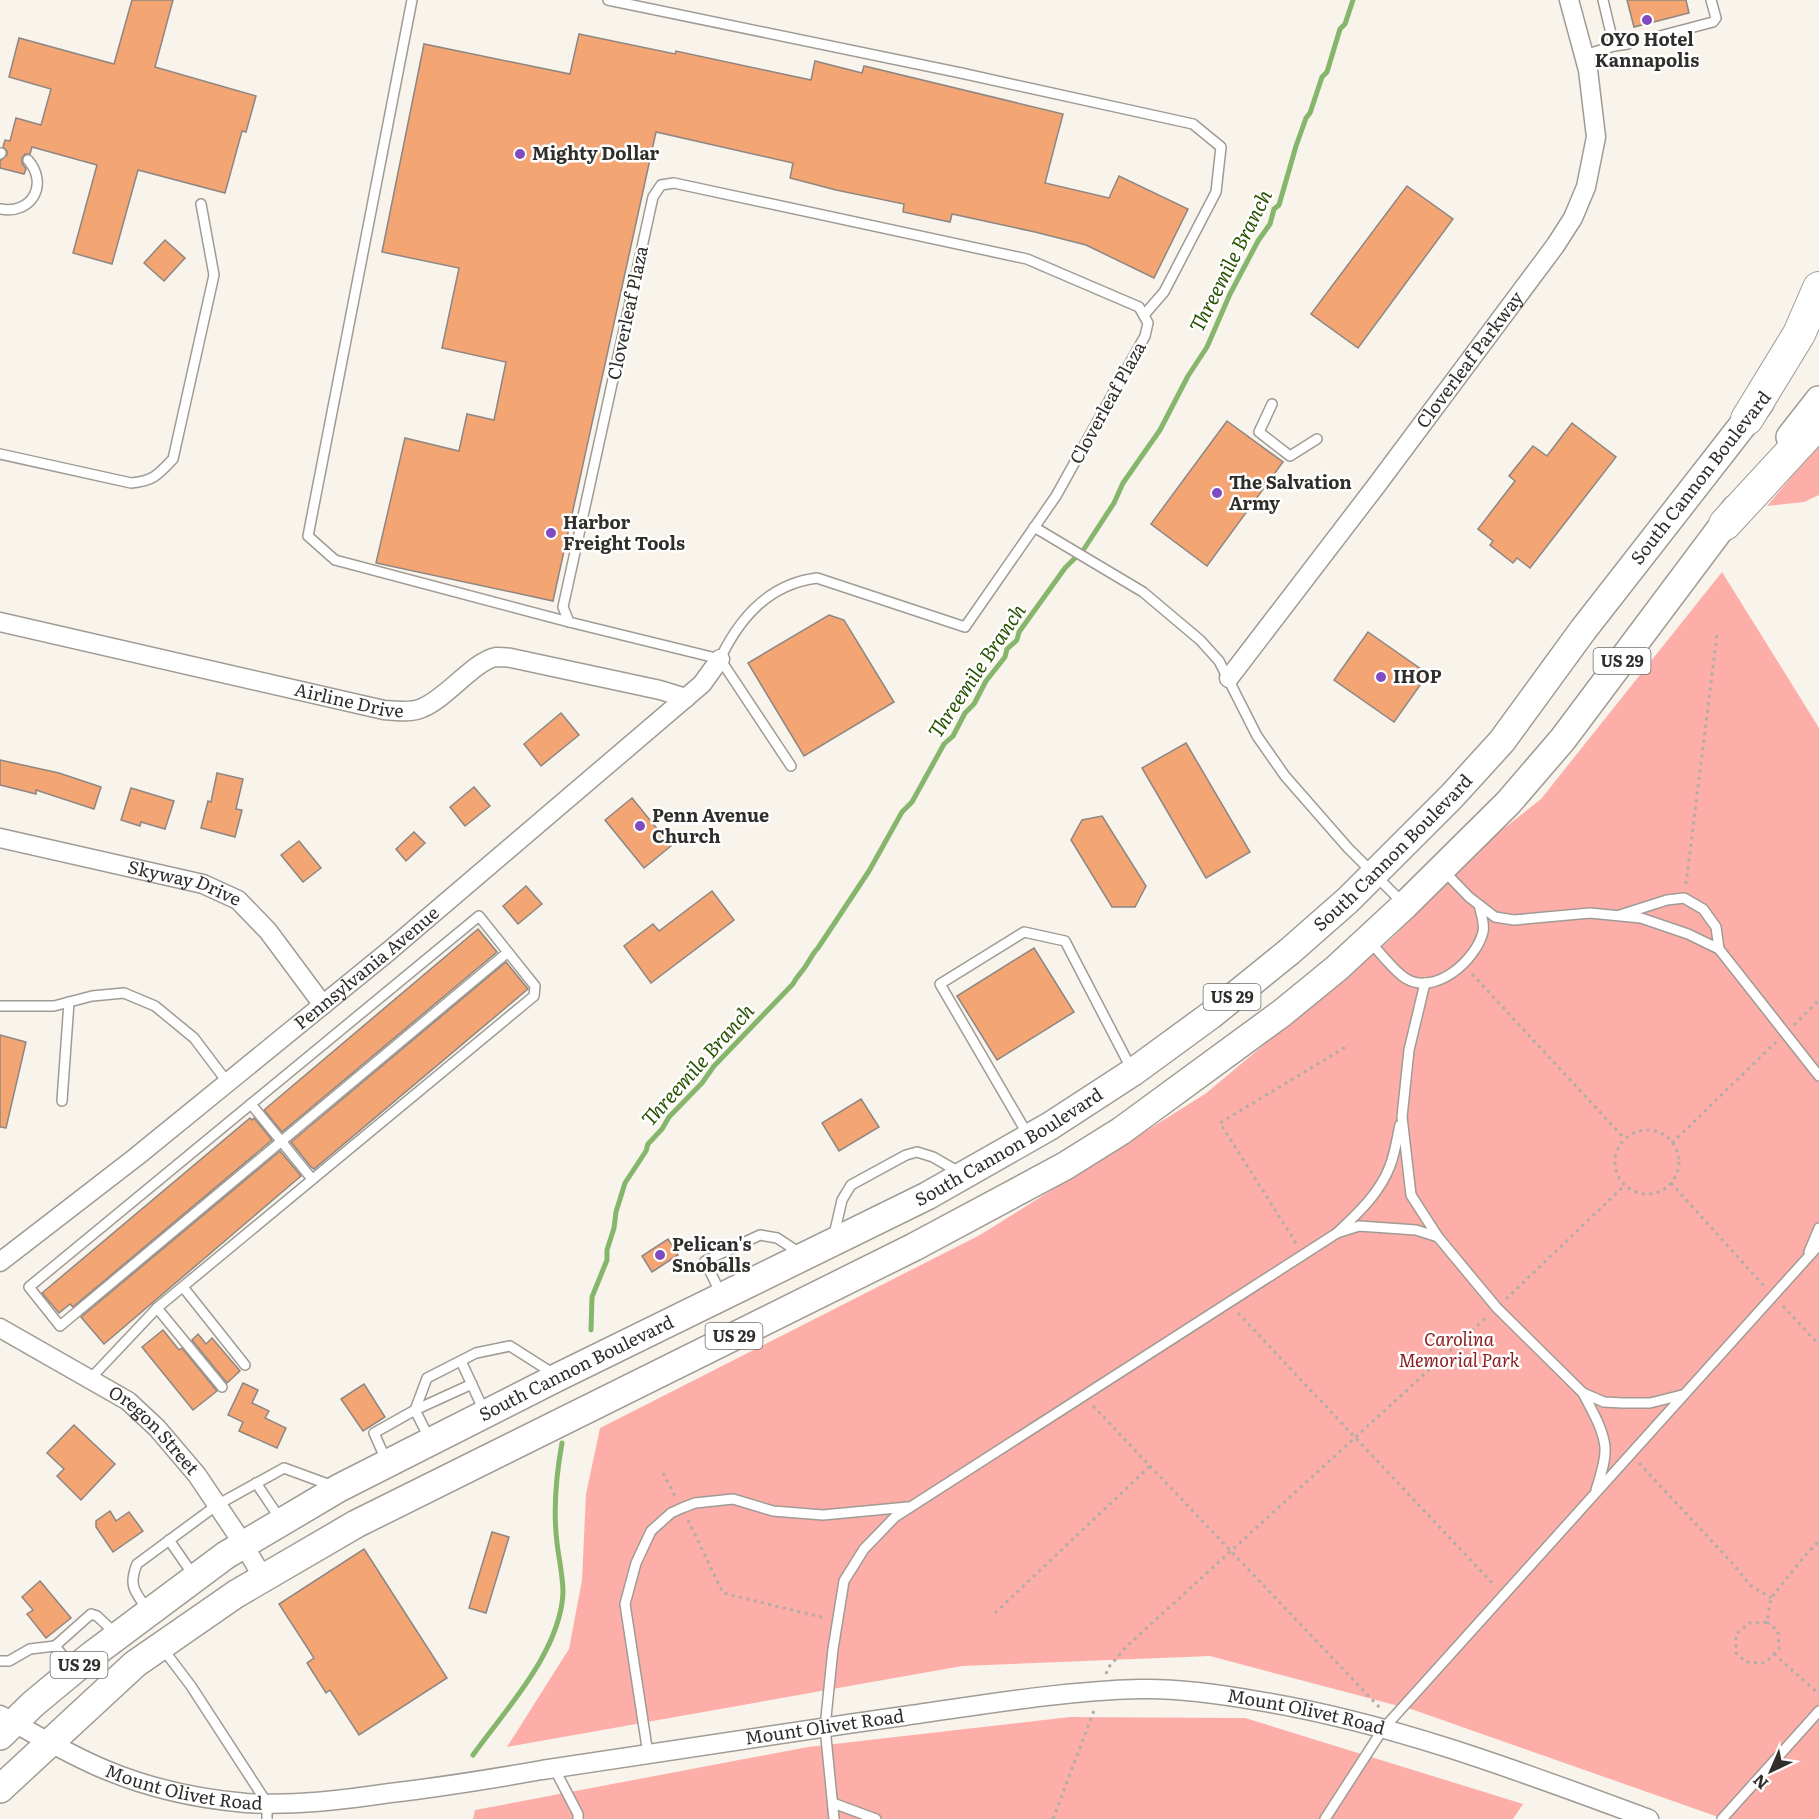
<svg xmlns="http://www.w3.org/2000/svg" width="1819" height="1819" viewBox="0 0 1819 1819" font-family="Literata,serif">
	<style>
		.green { fill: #fdaea8 }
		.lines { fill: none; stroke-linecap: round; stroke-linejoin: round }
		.stream { stroke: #86b66c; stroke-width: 5 }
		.building { fill: #f4a574; stroke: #8e8682; stroke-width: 1.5 }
		.service-casing { stroke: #a09b94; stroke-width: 12 }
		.minor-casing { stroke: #a09b94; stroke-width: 21 }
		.primary-casing { stroke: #a09b94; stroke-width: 30 }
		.motorway-casing { stroke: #a09b94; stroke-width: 34 }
		.path { stroke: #b1ada7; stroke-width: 3; stroke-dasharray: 3 4.5; stroke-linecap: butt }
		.service { stroke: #fff; stroke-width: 9 }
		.minor { stroke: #fff; stroke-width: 18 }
		.primary { stroke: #fff; stroke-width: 27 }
		.motorway { stroke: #fff; stroke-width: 32 }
		.poi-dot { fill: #804ac1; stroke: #fff; stroke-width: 2 }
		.labels { text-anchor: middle; stroke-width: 5; stroke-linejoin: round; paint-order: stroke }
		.shield { fill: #fff; stroke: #6e6d6b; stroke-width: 1.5 }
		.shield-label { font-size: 16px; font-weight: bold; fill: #302e2b }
		.poi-label { font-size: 18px; font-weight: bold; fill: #302e2b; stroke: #fff; text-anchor: start }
		.street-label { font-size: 18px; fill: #302e2b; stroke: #fff }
		.park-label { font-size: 18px; font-style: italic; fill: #8a1e22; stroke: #fff }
		.water-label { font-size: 20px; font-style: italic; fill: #275200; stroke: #fff }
	</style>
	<rect width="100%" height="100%" fill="#f8f3eb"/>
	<!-- green -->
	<g class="green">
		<polygon points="1819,444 1819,495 1804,502 1767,506"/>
		<polygon points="1722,572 1819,728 1819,1819 1724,1819 1414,1710 1210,1656 962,1666 507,1747 569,1649 582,1580 586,1494 600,1428 980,1235 1205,1094 1390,940 1493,837 1541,799"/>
		<polygon points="1070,1717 1245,1718 1523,1804 1513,1819 473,1819 475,1810 808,1747"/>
	</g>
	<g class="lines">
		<!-- stream -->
		<g class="stream">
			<path d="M591,1330L592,1297L607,1260V1250L614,1228L616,1212L625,1183L646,1151L648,1144L662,1129L669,1117L702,1083L714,1066L793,984C797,976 803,971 807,964C811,958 813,953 818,948L869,871L902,812L912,802L944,744L953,736L965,713L974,704L986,681L1005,657L1007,649L1017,640L1019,632L1065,568L1084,549L1114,503L1123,483L1160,430L1188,376L1207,347L1230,294L1258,241L1270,224L1274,209L1279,205L1296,146L1306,118L1310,113L1322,77L1327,72L1340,29L1345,24L1353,0"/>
			<path d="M473,1755C506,1709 560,1652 563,1593C563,1576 559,1560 557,1543C553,1510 556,1476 562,1443"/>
		</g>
	</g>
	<!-- building -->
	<g class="building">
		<polygon points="132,0 173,0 155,67 256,96 246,132 242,131 225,193 138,170 112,264 73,253 97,165 32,147 30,154 25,154 22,158 22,163 26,169 24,174 0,168 0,161 7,155 7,151 3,147 5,140 10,141 16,118 41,125 51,89 9,77 19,38 114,64"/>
		<polygon points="1627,0 1686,0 1689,13 1634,27"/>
		<polygon points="579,34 675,54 676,51 811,80 815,61 862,73 864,66 1063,114 1045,183 1109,198 1119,176 1188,209 1154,278 1086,245 1035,232 952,214 950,222 903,212 904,204 836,190 790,178 793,163 656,132 553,601 376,563 405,438 459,451 467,414 494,420 506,362 442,348 459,268 382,252 424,44 570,74"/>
		<polygon points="1407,186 1453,219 1358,348 1311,314"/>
		<polygon points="165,240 185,258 164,281 144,263"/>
		<polygon points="1227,421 1283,462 1207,566 1151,524"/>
		<polygon points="1572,423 1616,457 1530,568 1517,558 1513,563 1490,545 1493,541 1478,529 1515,481 1509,476 1533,446 1547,456"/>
		<polygon points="829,615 844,620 894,702 804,756 748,663"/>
		<polygon points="1368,632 1428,674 1394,722 1334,680"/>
		<polygon points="561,713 579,735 541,766 524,744"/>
		<polygon points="1186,743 1250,852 1206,878 1142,768"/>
		<polygon points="0,760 59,773 101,787 94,809 36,790 36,794 0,785"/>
		<polygon points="217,773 243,779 236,809 242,810 235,837 201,828 208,801 211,802"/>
		<polygon points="474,787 490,806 465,826 450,807"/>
		<polygon points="131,788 174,801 165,829 141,822 140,826 121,820"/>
		<polygon points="632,798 671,846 644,868 605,820"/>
		<polygon points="1102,816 1146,886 1135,907 1112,907 1071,840 1082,820"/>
		<polygon points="414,832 425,843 406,861 396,849"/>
		<polygon points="299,841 321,868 303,882 281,855"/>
		<polygon points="526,886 542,904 518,924 503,906"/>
		<polygon points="712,891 734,920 651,983 624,946 653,924 659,931"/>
		<polygon points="478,929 497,952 282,1132 264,1110"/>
		<polygon points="1034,948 1074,1012 997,1060 957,996"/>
		<polygon points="506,962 528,989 314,1169 311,1167 291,1142"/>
		<polygon points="0,1035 26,1042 6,1128 0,1127"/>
		<polygon points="861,1099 879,1127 839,1151 822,1123"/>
		<polygon points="250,1118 252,1120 254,1118 272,1140 73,1307 70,1304 59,1313 42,1293"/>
		<polygon points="280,1151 301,1176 104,1344 81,1317"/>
		<polygon points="668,1239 678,1255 652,1272 642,1256"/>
		<polygon points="163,1330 179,1350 182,1348 217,1391 193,1410 142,1347"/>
		<polygon points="198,1334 206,1344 212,1338 240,1371 227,1383 192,1340"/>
		<polygon points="243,1383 258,1390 252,1403 269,1411 265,1418 286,1428 277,1448 239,1431 243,1422 228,1415"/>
		<polygon points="364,1384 385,1417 363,1431 341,1399"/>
		<polygon points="74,1425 115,1464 81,1500 57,1476 64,1469 47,1453"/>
		<polygon points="110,1511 116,1521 129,1512 143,1531 113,1552 96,1527 96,1521"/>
		<polygon points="492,1532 509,1537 486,1613 469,1608"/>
		<polygon points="364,1549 447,1678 359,1735 330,1690 326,1693 307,1663 314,1658 279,1604"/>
		<polygon points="40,1581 71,1618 46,1638 27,1614 33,1610 22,1597"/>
	</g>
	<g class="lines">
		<defs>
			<g id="service">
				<polyline points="412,0 308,536 335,560 569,622"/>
				<polyline points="608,0 961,73 1193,124 1221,147 1216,192 1164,292 1144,315"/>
				<polyline points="1656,37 1713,22 1716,18 1711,0"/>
				<polyline points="1614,46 1628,44"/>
				<polyline points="1584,55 1614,46 1603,0"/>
				<polyline points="0,154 1,153"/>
				<path d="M674,183L1027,259L1139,307L1148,323L1145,336L1056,496L965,627L817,578C769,584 740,617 720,659L569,622L563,607L653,197L661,185Z"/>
				<path d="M0,209C32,215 49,184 28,160"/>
				<polyline points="1272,404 1259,432 1290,456 1317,439"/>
				<path d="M0,454L131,483C153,481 158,475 173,459L214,275L201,204"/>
				<polyline points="1034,527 1143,592 1200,640 1219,661 1257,736 1285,776 1348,848 1404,904"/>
				<polyline points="720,659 791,766"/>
				<polyline points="1443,870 1469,897 1495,917 1514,920 1590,913 1641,918 1688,934 1719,949 1819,1076"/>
				<polyline points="1620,915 1667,900 1684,898 1703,909 1716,927 1719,949"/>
				<path d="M1369,941C1379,951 1393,970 1405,978C1435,997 1476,960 1483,932C1485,924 1481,913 1479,905"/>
				<polyline points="1425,983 1409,1050 1402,1117 1411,1195 1438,1237 1497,1308 1583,1393 1604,1402 1623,1403 1650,1403 1682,1395"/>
				<polyline points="0,1006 54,1006 92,996 124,993 155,1006 194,1038 228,1083"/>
				<polyline points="62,1101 69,1002"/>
				<polyline points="251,1104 312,1179"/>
				<path d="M1400,1125C1397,1138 1395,1153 1390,1166C1380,1193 1357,1214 1337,1233L1359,1226L1416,1230L1438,1237"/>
				<polyline points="1028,1135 940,984 1024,932 1065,941 1132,1070"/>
				<polyline points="833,1239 842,1200 851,1185 906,1155 917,1152 933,1157 959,1172"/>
				<polyline points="1809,1252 1819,1228"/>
				<polyline points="183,1287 245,1365"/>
				<polyline points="721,1294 705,1261 760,1235 777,1238 800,1253"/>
				<polyline points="157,1308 222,1387"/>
				<polyline points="461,1361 485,1413"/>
				<polyline points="90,1379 157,1308 534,996 535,986 479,916 29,1287 60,1326 508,952"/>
				<path d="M1583,1393C1591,1409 1603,1428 1605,1447C1606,1461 1600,1477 1596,1490"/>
				<polyline points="430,1440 415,1410 472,1384"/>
				<polyline points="386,1460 374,1433 415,1410 427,1378 476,1353 510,1346 554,1374"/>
				<polyline points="256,1483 281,1520"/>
				<polyline points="169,1540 194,1576"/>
				<path d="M148,1610C135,1592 128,1586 137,1564L217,1505L284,1468L333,1486"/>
				<polyline points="163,1649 191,1686 267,1803 267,1819"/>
				<polyline points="0,1661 9,1661 30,1649 55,1646"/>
				<polyline points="73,1668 55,1646 91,1614 97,1616 116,1634"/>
				<polyline points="648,1754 625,1604 636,1563 651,1531 671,1513 682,1508 695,1503 733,1499 773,1511 823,1515 908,1507"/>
				<polyline points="554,1768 578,1814 578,1819"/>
				<polyline points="833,1803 876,1819"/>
				<polyline points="834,1819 825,1727 833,1649 844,1581 864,1549 895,1517 1337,1233"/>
				<polyline points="1325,1819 1383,1729 1819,1245"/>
				<polyline points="1722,1819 1819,1711"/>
			</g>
			<g id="minor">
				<path id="s1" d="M0,622L384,710C396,711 411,713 422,708C447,698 474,661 496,657C501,657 506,657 511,658L660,690L686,698"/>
				<path id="s2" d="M1229,678L1376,486L1555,246L1573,218L1586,187L1596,137L1588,70L1569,0"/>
				<path id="s3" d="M0,838L203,884L238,900L268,931L323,1005"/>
				<path id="s4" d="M0,1262L136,1157L389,951L702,684L720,659"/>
				<path id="s5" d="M0,1328L128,1401L157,1428L197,1475L244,1545L263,1578"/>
				<path id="s6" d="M0,1715C35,1734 69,1755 106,1770C149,1788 200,1799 246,1803C294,1806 343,1800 390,1793C441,1787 491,1779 542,1770C662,1751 783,1733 904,1716C982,1705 1061,1691 1140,1689C1180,1688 1220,1694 1259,1701C1393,1723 1522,1772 1649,1819"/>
			</g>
			<g id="primary">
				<polyline points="1790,437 1819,400"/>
				<path id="s7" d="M0,1736L33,1704L92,1655L226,1555L339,1488L558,1377L927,1196L1050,1126L1133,1072L1211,1015L1290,951L1348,900L1452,796L1502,741L1583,630L1760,403"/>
				<polyline points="0,1789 135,1664 236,1594 356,1524 914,1247 1065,1166 1121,1131 1282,1013 1337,968 1405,905 1508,803 1563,739 1736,508"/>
			</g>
			<g id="motorway">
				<polyline points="1747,419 1799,334 1819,288"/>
				<polyline points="1725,524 1819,422"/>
			</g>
		</defs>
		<!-- service casing -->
		<use href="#service" class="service-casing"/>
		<!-- minor casing -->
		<use href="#minor" class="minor-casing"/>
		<!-- primary casing -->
		<use href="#primary" class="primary-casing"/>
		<!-- motorway casing -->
		<use href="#motorway" class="motorway-casing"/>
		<!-- path -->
		<g class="path">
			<polyline points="1686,884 1717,634"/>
			<polyline points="1472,974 1625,1139"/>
			<polyline points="1794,1025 1819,1000"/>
			<circle cx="1647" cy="1162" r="32"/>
			<polyline points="1672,1143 1776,1042"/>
			<polyline points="1671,1183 1764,1286"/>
			<polyline points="1296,1243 1220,1123 1349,1045"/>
			<polyline points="1506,1299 1625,1185"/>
			<polyline points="1783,1306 1819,1345"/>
			<polyline points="1238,1313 1495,1586"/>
			<polyline points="1093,1406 1382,1710"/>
			<polyline points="1639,1463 1734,1565 1750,1585 1771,1598"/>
			<polyline points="663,1473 675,1496"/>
			<polyline points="688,1520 723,1593 825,1618"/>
			<polyline points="995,1613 1150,1466"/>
			<polyline points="1767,1622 1778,1631 1779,1649 1765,1663 1746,1662 1736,1653 1736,1634 1749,1623 1767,1622 1771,1598 1803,1558 1819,1541"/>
			<polyline points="1774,1654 1819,1694"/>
			<polyline points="1106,1674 1108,1668 1127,1646 1488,1316"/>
			<polyline points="1053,1819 1095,1708"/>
		</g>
		<!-- service -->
		<use href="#service" class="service"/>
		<!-- minor -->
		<use href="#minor" class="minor"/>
		<!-- primary -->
		<use href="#primary" class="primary"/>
		<!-- motorway -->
		<use href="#motorway" class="motorway"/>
	</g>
	<!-- markers -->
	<g class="poi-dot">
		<circle cx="1647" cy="20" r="6"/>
		<circle cx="520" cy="154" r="6"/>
		<circle cx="1217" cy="493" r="6"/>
		<circle cx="551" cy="533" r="6"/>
		<circle cx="1381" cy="677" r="6"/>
		<circle cx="640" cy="826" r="6"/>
		<circle cx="660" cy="1255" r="6"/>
	</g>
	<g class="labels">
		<!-- shield labels -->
		<g class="shield">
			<rect x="1593.5" y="648" width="57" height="26" rx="4.5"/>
			<rect x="1203.5" y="984" width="57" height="26" rx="4.5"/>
			<rect x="705.5" y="1323" width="57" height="26" rx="4.5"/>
			<rect x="50.5" y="1652" width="57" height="26" rx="4.5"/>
		</g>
		<g class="shield-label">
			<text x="1622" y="667">US 29</text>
			<text x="1232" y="1003">US 29</text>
			<text x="734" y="1342">US 29</text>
			<text x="79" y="1671">US 29</text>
		</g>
		<!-- poi labels -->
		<g class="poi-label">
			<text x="1647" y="46" text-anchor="middle">OYO Hotel<tspan x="1647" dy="21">Kannapolis</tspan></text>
			<text x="532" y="160">Mighty Dollar</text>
			<text x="1229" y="489">The Salvation<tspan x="1229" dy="21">Army</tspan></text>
			<text x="563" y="529">Harbor<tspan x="563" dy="21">Freight Tools</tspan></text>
			<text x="1393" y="683">IHOP</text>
			<text x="652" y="822">Penn Avenue<tspan x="652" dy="21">Church</tspan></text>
			<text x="672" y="1251">Pelican's<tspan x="672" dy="21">Snoballs</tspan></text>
		</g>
		<!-- street labels -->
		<g class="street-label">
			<text transform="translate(628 313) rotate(-78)" y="6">Cloverleaf Plaza</text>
			<text dy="6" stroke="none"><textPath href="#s2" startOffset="399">Cloverleaf Parkway</textPath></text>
			<text transform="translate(1108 403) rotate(-61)" y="6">Cloverleaf Plaza</text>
			<text transform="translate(1701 478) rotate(-52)" y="6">South Cannon Boulevard</text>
			<text dy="6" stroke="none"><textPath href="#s1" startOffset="358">Airline Drive</textPath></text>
			<text dy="6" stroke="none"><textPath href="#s7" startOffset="1659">South Cannon Boulevard</textPath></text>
			<text dy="6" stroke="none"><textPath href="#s3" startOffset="190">Skyway Drive</textPath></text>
			<text dy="6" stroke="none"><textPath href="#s4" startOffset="470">Pennsylvania Avenue</textPath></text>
			<text dy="6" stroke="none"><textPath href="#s7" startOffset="1173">South Cannon Boulevard</textPath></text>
			<text dy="6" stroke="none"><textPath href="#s7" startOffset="687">South Cannon Boulevard</textPath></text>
			<text dy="6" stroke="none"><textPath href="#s5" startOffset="186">Oregon Street</textPath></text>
			<text dy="6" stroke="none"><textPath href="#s6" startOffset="1334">Mount Olivet Road</textPath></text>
			<text dy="6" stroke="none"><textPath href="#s6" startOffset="848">Mount Olivet Road</textPath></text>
			<text dy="6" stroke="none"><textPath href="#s6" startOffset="200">Mount Olivet Road</textPath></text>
		</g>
		<!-- park labels -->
		<g class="park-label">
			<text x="1459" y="1346">Carolina<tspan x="1459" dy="21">Memorial Park</tspan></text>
		</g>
		<!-- water labels -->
		<g class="water-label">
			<text transform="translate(1231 261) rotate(-63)" y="7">Threemile Branch</text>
			<text transform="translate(977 671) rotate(-56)" y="7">Threemile Branch</text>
			<text transform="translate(698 1065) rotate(-48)" y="7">Threemile Branch</text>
		</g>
	</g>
	<!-- north arrow -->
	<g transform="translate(1771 1771) rotate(224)" stroke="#ffffff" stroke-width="4.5" paint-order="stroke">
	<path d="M0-4.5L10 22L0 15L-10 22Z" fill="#302e2b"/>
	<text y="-9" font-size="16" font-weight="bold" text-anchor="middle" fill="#302e2b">N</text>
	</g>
</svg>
